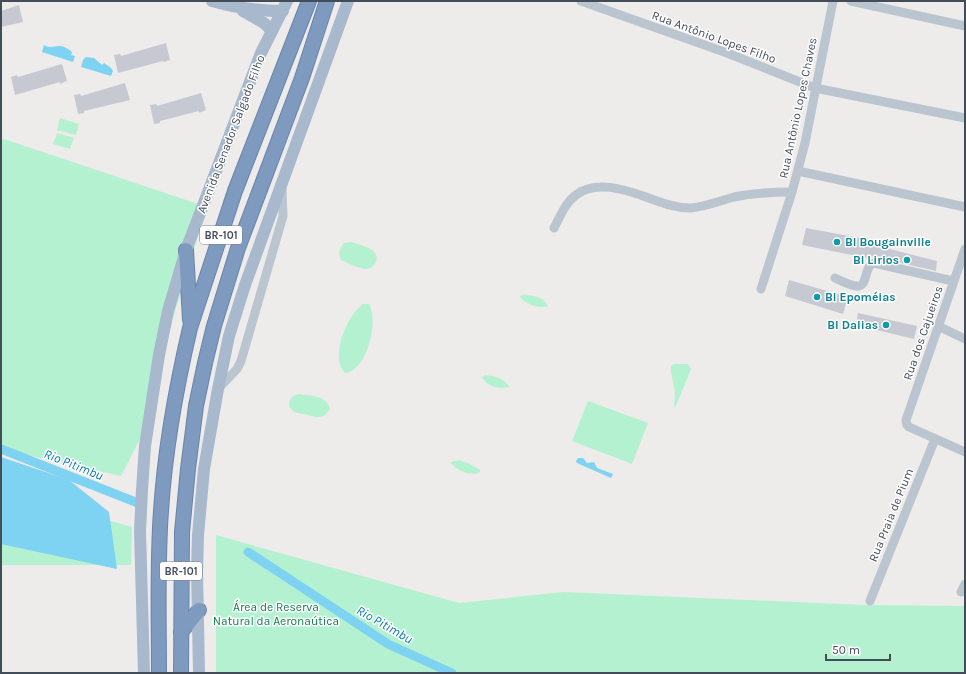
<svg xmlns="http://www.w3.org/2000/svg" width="966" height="674" viewBox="0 0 966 674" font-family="Karla,sans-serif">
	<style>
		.green { fill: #b4f1d0 }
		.water { fill: #7ed2f2 }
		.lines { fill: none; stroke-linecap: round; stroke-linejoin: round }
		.canal { stroke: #7ed2f2; stroke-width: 9 }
		.building { fill: #c7c9d2 }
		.highway-casing { stroke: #6a84ab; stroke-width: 16 }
		.minor { stroke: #bbc5cf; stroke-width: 9 }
		.major { stroke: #a8b8cd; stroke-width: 12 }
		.highway { stroke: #7e9abf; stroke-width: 14 }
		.culture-dot { fill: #0f9aa8; stroke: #fff; stroke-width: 1.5 }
		.labels { text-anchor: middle; stroke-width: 3; stroke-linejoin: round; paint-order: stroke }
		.shield { fill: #fff; stroke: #7b828c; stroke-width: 1 }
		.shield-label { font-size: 11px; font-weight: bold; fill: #434d5a }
		.street-label { font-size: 12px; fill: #434d5a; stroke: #fff }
		.culture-label { font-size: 12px; font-weight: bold; fill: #0d838f; stroke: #fff; text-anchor: start }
		.park-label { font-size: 12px; fill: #0f7f4e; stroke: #fff }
		.water-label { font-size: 13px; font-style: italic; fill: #027ead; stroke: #fff }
	</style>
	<rect width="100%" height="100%" fill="#eeebeb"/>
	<!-- green -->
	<g class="green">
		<polygon points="60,118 79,124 76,135 57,130"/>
		<polygon points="57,133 74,138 70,149 53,144"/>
		<polygon points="1,138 207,207 161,357 149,421 121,476 1,449"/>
		<path d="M351,242C357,244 366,246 372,250C381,256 376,269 365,269C357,268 348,263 341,260C338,253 339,249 344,243Z"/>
		<path d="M521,295C531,295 543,296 548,306C538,309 527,305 520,297Z"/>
		<path d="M363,304H369C379,321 367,371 345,373C329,358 347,315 363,304Z"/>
		<polygon points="674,364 688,364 691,369 678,401 674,409 675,392 671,372 671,366"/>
		<path d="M485,375C495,376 503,378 510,387C500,389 488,388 482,377Z"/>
		<path d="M299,394C311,396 327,395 330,409C323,421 315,417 304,414C302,414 297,413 295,412C285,407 289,395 299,394Z"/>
		<polygon points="588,401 648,423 632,464 572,441"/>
		<path d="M459,460L468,463L480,470V472C471,477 458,471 451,463V462Z"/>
		<polygon points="1,490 132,527 131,565 1,565"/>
		<polygon points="216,535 459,603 564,592 863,605 965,606 965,673 216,673"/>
	</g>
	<!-- water -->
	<g class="water">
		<path d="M44,45C54,51 58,40 72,52L71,55L75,56L73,62L42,52Z"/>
		<polygon points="86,57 94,58 102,65 104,63 111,68 113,71 111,76 81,67 83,60"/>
		<polygon points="1,457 69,480 109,512 117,569 1,544"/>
		<polygon points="578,458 583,458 587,463 594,462 597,468 613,474 611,478 577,463 576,461"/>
	</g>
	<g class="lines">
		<!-- canal -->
		<g class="canal">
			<polyline points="1,449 138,503"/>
			<polyline points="248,552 388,644 452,673"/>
		</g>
	</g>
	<!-- building -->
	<g class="building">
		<polygon points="19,5 23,22 1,27 1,11"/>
		<polygon points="166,43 170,60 164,62 163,61 118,73 114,55 120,54 121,56"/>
		<polygon points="62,64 67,81 60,84 60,82 15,95 11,77 17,75 18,77"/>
		<polygon points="125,83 130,100 84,111 84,113 78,114 74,95 80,94 81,96"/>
		<polygon points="201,93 206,110 199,113 199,111 160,121 160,123 154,124 150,105 156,104 157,106"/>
		<polygon points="806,228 871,240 870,244 937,261 936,271 875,257 867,256 867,258 802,245"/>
		<polygon points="789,280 848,297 843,314 785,296"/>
		<polygon points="858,313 917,326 914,339 856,325"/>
	</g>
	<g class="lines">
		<defs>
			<g id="highway">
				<polyline points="186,250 190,320"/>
				<polyline points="181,632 199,610"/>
				<path d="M159,673C159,619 157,565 161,511C165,449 176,388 190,328L235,191L309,1"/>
				<polyline points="181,673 182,532 188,469 196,406 205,363 214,326 238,248 302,78 327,1"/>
			</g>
		</defs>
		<!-- highway casing -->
		<use href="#highway" class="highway-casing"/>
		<!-- minor -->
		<g class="minor">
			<polyline points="581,1 727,53 815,88 965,118"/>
			<polyline points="851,1 965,26"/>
			<polyline points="798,171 965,207"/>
			<path d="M554,228C560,217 565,203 576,195C595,180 624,189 646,197C660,202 674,208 690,208C705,207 719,201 734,197C753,193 773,192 792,192"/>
			<polyline points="965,249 906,420 907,425 909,427 965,452"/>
			<path d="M835,278C841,281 849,285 856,286C869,288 863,266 874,263L953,281"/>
			<polyline points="761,289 792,192 805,143 833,1"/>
			<polyline points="938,326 965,339"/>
			<polyline points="218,389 237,369 241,361 283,216 282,189"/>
			<polyline points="961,592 965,584"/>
			<polyline points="870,601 935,439"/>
		</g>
		<!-- major -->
		<g class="major">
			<path d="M212,1C236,8 258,11 283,11"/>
			<polyline points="243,11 264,23 272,31"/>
			<polyline points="144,673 140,531 142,490 145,446 159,355 168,311 186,250 261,53 287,1"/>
			<polyline points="199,673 197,571 198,535 204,469 218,389 229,336 245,285 348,1"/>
		</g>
		<!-- highway -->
		<use href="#highway" class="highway"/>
	</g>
	<!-- markers -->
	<g class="culture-dot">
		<circle cx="837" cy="242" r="4"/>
		<circle cx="907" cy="260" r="4"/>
		<circle cx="817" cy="297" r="4"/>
		<circle cx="886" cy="325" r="4"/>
	</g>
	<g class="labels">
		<!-- shield labels -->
		<g class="shield">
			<rect x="200" y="226" width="42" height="18" rx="3"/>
			<rect x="160" y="562" width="42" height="18" rx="3"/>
		</g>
		<g class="shield-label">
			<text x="221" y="239">BR-101</text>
			<text x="181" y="575">BR-101</text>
		</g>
		<!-- street labels -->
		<g class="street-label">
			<text transform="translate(714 37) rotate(20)" y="4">Rua Antônio Lopes Filho</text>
			<text transform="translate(798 108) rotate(-78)" y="4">Rua Antônio Lopes Chaves</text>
			<text transform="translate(231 134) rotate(-69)" y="4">Avenida Senador Salgado Filho</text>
			<text transform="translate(923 333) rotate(-71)" y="4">Rua dos Cajueiros</text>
			<text transform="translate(891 515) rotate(-68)" y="4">Rua Praia de Pium</text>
		</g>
		<!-- culture labels -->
		<g class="culture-label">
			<text x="845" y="246">Bl Bougainville</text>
			<text x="899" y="264" text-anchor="end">Bl Lirios</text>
			<text x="825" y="301">Bl Epoméias</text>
			<text x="878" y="329" text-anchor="end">Bl Dalias</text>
		</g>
		<!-- park labels -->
		<g class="park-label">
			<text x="276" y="611">Área de Reserva<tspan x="276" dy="14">Natural da Aeronaútica</tspan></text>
		</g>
		<!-- water labels -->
		<g class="water-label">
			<text transform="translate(74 464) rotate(22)" y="5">Rio Pitimbu</text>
			<text transform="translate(385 624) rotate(30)" y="5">Rio Pitimbu</text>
		</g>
	</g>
	<!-- border -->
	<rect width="966" height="674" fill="none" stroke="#434d5a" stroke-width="4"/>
	<!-- scale -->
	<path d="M826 654v6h64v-6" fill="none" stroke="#434d5a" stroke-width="2"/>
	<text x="832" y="654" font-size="12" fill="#434d5a" stroke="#ffffff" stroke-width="3" paint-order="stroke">50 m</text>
</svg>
